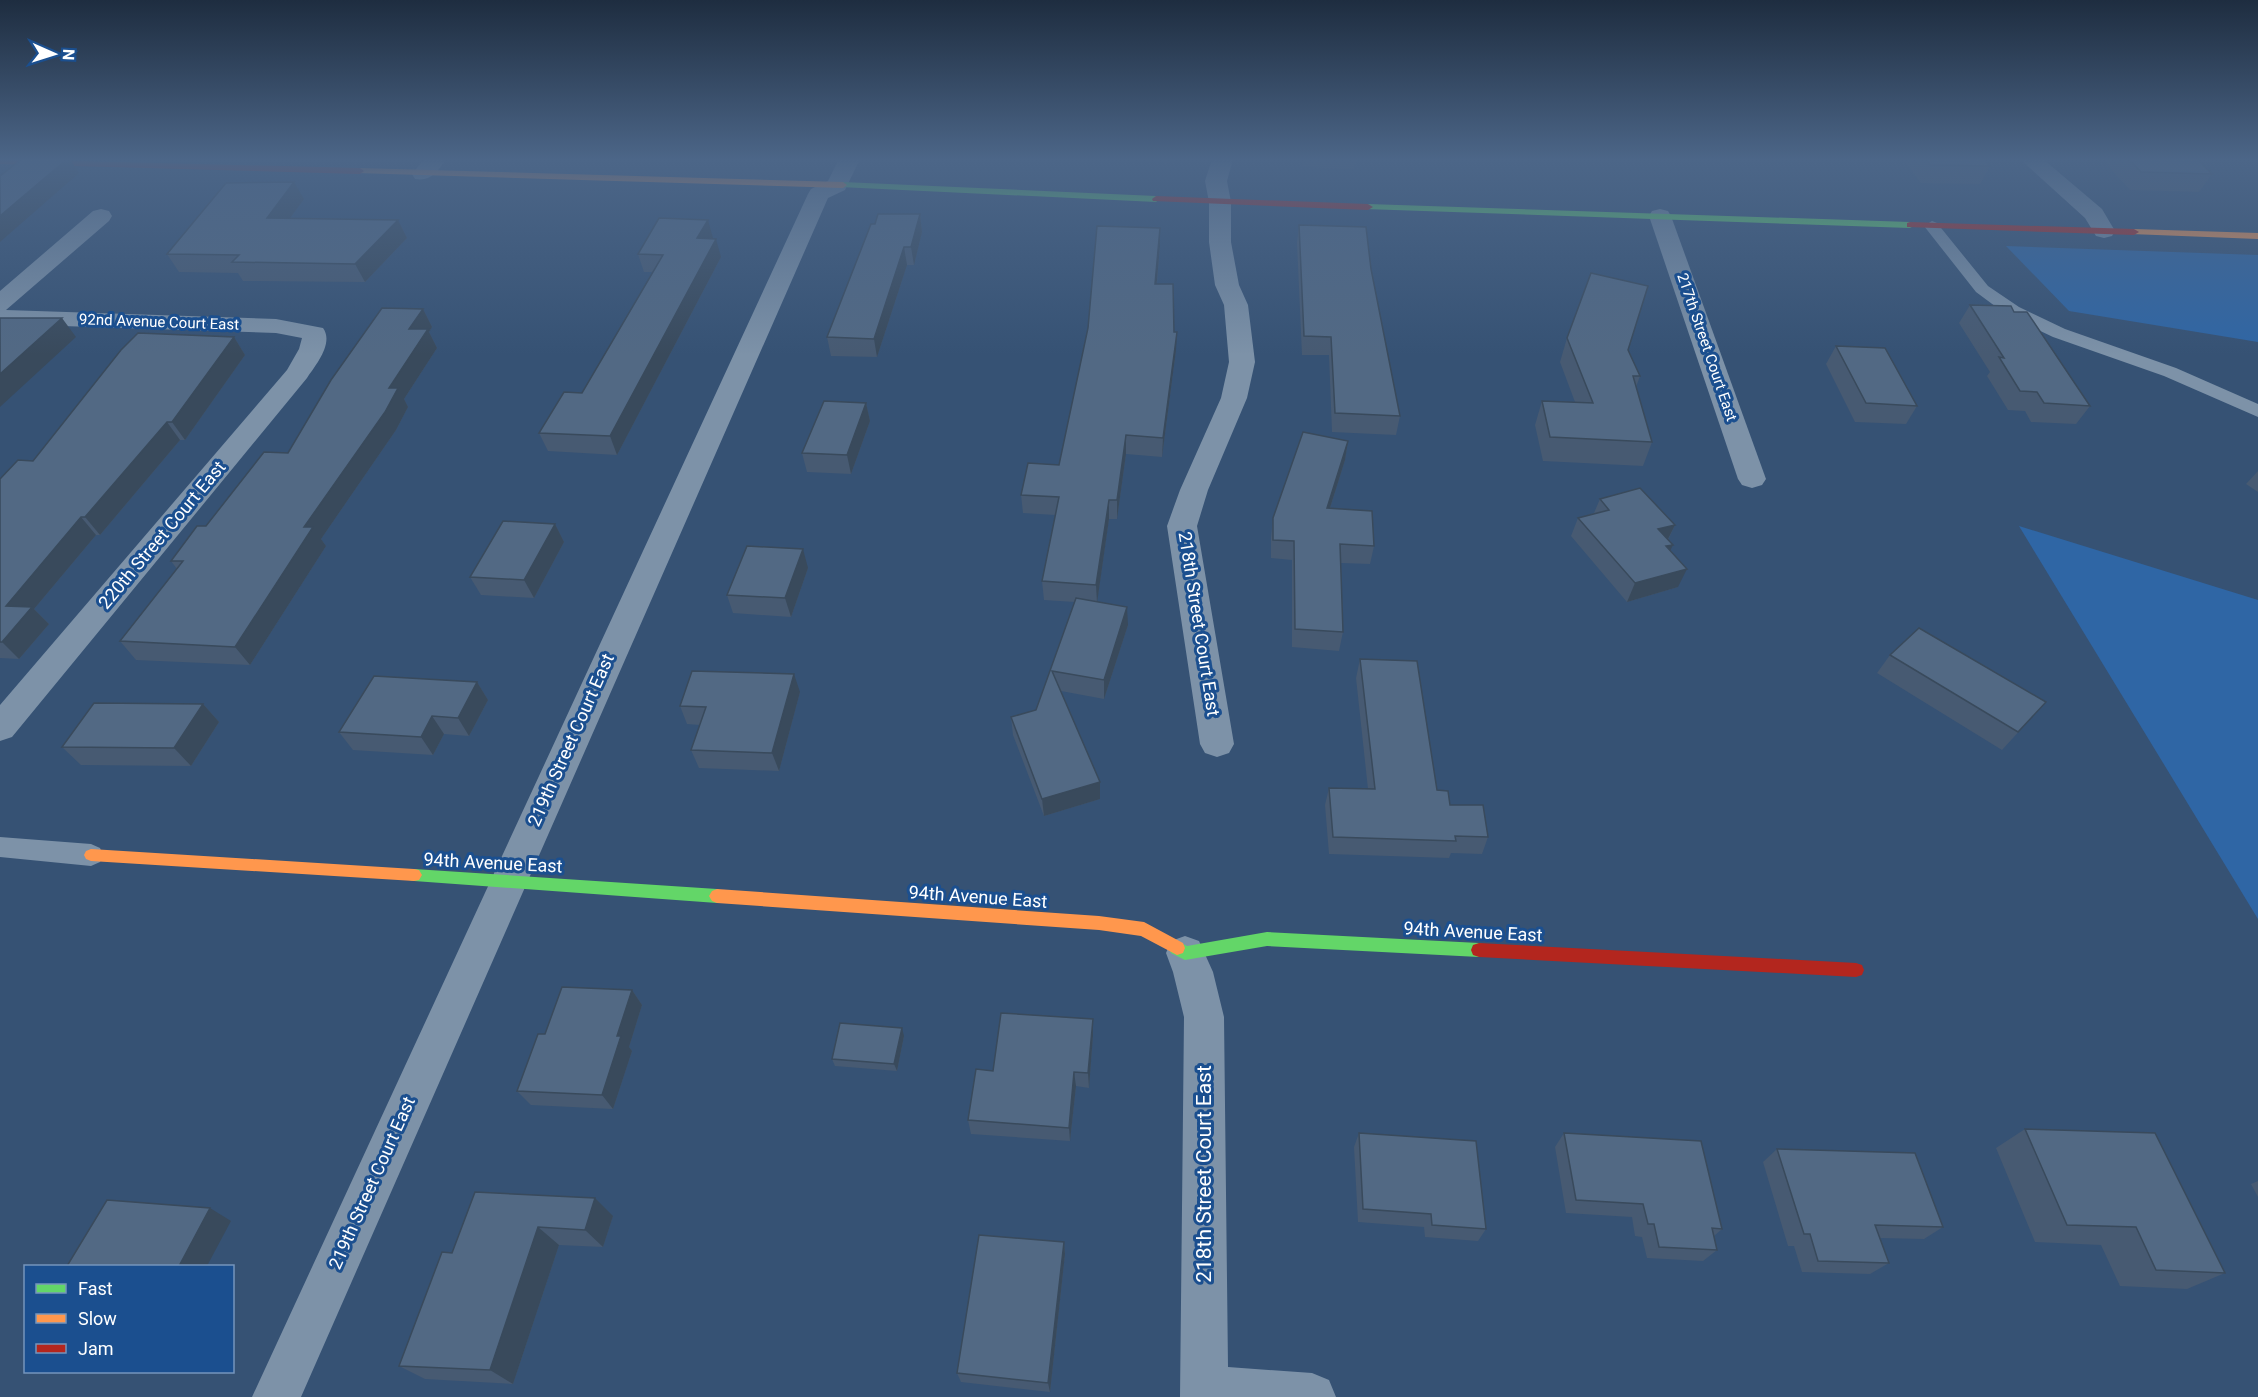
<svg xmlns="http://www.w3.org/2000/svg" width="2258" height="1397" viewBox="0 0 2258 1397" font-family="Roboto,sans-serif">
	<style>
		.green { fill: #2f66a5 }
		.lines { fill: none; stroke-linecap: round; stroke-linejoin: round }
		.lane { fill: #7d92a8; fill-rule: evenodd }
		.street { fill: #7d92a8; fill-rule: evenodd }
		.fast { fill: #63d668; fill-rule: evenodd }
		.slow { fill: #ff974d; fill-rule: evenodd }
		.jam { fill: #b3261e; fill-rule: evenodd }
		.wall { fill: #475a72 }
		.shaded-wall { fill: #394a5c }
		.building { fill: #526984; stroke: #394a5c; stroke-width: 1.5 }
		.labels { text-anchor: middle; stroke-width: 6; stroke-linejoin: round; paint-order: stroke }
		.far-street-label { font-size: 15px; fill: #fff; stroke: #1b4f8f }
		.street-label { font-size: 18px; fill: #fff; stroke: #1b4f8f }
		.near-street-label { font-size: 21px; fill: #fff; stroke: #1b4f8f }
	</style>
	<rect width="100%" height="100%" fill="#365274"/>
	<!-- green -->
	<g class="green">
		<polygon points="2006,246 2258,255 2258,342 2069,311"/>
		<polygon points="2019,526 2258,600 2258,919"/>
	</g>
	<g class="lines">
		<!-- lane -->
		<g class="lane">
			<polygon points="1932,221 1937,223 1988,286 2019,307 2065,329 2176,368 2258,404 2258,417 2164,376 2053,337 2007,315 1976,292 1924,226"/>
			<polygon points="0,837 91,844 100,848 103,855 100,862 91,866 0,857"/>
		</g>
		<!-- street -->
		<g class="street">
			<path d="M424,159H446C438,171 431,182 415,179L412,174Z"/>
			<polygon points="839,159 860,159 845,190 828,198 301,1397 252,1397 808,194 811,189 828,181"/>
			<polygon points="1212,159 1233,159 1227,181 1231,202 1231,242 1239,285 1248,305 1255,362 1247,398 1208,490 1197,526 1234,744 1229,753 1217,757 1205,753 1200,744 1167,526 1180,490 1221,398 1229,362 1224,305 1215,285 1209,242 1209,202 1205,181"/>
			<polygon points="2020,159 2043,159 2102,209 2115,231 2112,236 2104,238 2096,236 2085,218"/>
			<path d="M101,209L109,211L112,216L109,221L6,310L276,319L323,328C334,343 316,365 307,378L12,737L0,741V705L287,370L299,349L302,338L276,333L0,324V291L93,211Z"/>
			<polygon points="1660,209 1668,211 1671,216 1766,479 1762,485 1752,488 1742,485 1738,479 1649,216 1652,211"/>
			<polygon points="1185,936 1199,941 1213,972 1224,1017 1228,1367 1312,1373 1329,1380 1336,1397 1180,1397 1184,1017 1173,972 1166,953 1171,941"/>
		</g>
		<!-- fast -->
		<g class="fast">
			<polygon points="843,182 1156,196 1160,199 1156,202 840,187 840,183"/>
			<polygon points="1368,204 1910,222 1915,225 1910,228 1365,209 1365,205"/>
			<polygon points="414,869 717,889 722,891 725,896 722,901 717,903 414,881 409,880 406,875 409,870"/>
			<polygon points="1267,932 1479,943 1485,945 1487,950 1485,955 1479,957 1267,946 1185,960 1171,953 1169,948 1171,943 1177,941 1187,946"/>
		</g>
		<!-- slow -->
		<g class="slow">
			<polygon points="360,168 843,182 847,185 843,188 357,173 357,169"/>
			<polygon points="2134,229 2258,233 2258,239 2131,234 2131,230"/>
			<polygon points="91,849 414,869 419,870 422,875 419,880 414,881 91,861 86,859 84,855 86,851"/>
			<polygon points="717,889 1099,916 1144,922 1183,943 1185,948 1183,953 1177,955 1141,936 1099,930 717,903 712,901 709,896 712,891"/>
		</g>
		<!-- jam -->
		<g class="jam">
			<polygon points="0,159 360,168 364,171 360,174 0,164"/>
			<polygon points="1156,196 1368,204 1373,207 1368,210 1153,201 1152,199"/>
			<polygon points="1910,222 2134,229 2139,232 2134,235 1907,227 1907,223"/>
			<polygon points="1479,943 1856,963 1862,965 1864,970 1862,975 1856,977 1479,957 1473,955 1471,950 1473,945"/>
		</g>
	</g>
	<!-- wall -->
	<g class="wall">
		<polygon points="1129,159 1173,159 1173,163 1129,162"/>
		<polygon points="1302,159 1355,159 1354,169 1302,167"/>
		<polygon points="1903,159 1984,159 1990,166 1980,184 1921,183"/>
		<polygon points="2102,159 2197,159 2212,174 2199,192 2130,190"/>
		<polygon points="304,199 290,218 398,220 407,238 365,282 243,281 238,273 179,272 167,254"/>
		<polygon points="920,214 922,232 914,265 907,265 877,357 831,356 827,337 875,224"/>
		<polygon points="708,220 712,239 721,257 617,455 548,451 539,433 582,393 653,272 644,272 638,254"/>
		<polygon points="1299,225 1371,269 1400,416 1396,435 1332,432 1329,355 1302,355 1297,243"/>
		<polygon points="1160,228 1160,246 1157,284 1174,332 1176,350 1162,457 1126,454 1117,519 1109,519 1097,602 1128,625 1104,699 1061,691 1100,782 1100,799 1044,816 1013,735 1011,717 1036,710 1075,602 1044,600 1042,581 1055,515 1023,513 1021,495 1059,465"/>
		<polygon points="1970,305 2014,312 2090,406 2076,424 2031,422 2025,411 2008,410 1987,376 1990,372 1959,323"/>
		<polygon points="423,309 432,327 429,332 437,348 404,399 408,407 396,430 321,539 326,546 250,665 136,660 120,641 177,569 171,561 206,526 288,453"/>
		<polygon points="234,337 245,355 185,440 180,440 100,535 96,535 34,609 49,624 19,659 0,658 0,479 33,461"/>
		<polygon points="1567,338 1628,350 1640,376 1636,387 1652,442 1643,466 1543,461 1535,425 1542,401 1575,402 1560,362"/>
		<polygon points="1836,346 1917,406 1906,424 1855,422 1826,364"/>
		<polygon points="866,403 870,421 851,474 807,472 802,453"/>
		<polygon points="1348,441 1345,460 1330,508 1374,546 1370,564 1341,563 1343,632 1339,651 1292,647 1292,560 1271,558 1271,537 1273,518"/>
		<polygon points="2258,471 2258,492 2246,484"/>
		<polygon points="1600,499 1675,525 1668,540 1678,587 1627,602 1571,536 1578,518 1594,513"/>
		<polygon points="555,524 564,542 534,598 481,595 470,577"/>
		<polygon points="808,568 791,617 733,613 727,595"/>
		<polygon points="1890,655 2046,702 2002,750 1877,673"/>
		<polygon points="1360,659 1437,790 1450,805 1488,837 1482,854 1451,853 1449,858 1329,854 1325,805 1329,788 1368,789 1356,678"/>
		<polygon points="477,682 488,700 469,736 444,734 433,755 353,750 339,732"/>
		<polygon points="800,692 779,771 699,768 691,750 700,725 687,724 680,706"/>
		<polygon points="203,704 219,722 191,766 81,765 62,747"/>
		<polygon points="632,990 642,1005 629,1047 632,1051 613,1109 531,1105 517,1091 545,1034"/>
		<polygon points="1093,1019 1093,1035 1089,1088 1076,1086 1070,1141 971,1134 968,1120 993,1071"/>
		<polygon points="904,1036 897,1071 835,1066 832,1059"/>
		<polygon points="2025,1129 2225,1273 2187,1289 2120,1286 2101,1245 2035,1242 1996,1148"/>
		<polygon points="1359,1133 1486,1229 1478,1241 1425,1237 1424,1227 1358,1222 1354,1147"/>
		<polygon points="1564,1133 1722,1229 1714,1236 1717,1250 1703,1261 1647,1258 1642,1237 1635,1236 1632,1217 1566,1213 1555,1147"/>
		<polygon points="1777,1149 1943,1227 1924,1239 1880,1238 1889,1263 1870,1274 1802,1272 1794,1246 1788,1246 1763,1162"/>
		<polygon points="2258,1181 2258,1197 2251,1184"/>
		<polygon points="475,1192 613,1216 603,1247 559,1245 513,1384 425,1379 399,1366 452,1253"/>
		<polygon points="1064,1242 1065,1254 1050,1392 961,1382 957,1373"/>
	</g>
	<!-- shaded-wall -->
	<g class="shaded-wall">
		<polygon points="67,159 70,159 79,173 0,242 0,216"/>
		<polygon points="294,182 304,199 277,236 267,218"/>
		<polygon points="920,214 922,232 914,265 911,247"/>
		<polygon points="398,220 407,238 365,282 355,264"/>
		<polygon points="708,220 713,238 703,256 697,238"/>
		<polygon points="1160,228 1160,246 1155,302 1155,284"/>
		<polygon points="716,239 721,257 617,455 610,436"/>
		<polygon points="904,247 907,265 877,357 874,339"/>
		<polygon points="423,309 432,327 429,332 437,348 404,399 408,407 396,430 321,539 326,546 250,665 235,647 304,527 389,388 409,329"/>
		<polygon points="62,318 76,337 0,407 0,374"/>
		<polygon points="1177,332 1176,350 1162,457 1163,438"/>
		<polygon points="234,337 245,355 185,440 172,422"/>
		<polygon points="866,403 870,421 851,474 847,455"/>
		<polygon points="167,422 180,440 100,535 85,517"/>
		<polygon points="1126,435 1126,454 1117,519 1117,500"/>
		<polygon points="1348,441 1345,460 1324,527 1327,508"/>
		<polygon points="1109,500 1109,519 1097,603 1096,585"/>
		<polygon points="81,517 96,535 34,609 49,624 19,659 2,642 6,606"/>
		<polygon points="555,524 564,542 534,598 524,580"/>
		<polygon points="1675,525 1666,543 1658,529"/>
		<polygon points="1673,545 1664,563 1666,546"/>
		<polygon points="803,549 808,568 791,617 785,598"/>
		<polygon points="1687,569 1678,587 1627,602 1635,583"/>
		<polygon points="1127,607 1128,625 1104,699 1104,680"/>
		<polygon points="794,674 800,692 779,771 772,753"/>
		<polygon points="477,682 488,700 469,736 458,718"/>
		<polygon points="203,704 219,722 191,766 174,748"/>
		<polygon points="432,716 444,734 433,755 421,737"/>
		<polygon points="1100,782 1100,799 1044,816 1042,799"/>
		<polygon points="632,990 642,1005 629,1047 632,1051 613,1109 602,1095 617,1036"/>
		<polygon points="1093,1019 1093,1035 1089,1088 1088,1073"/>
		<polygon points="902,1028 904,1036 897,1071 894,1064"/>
		<polygon points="1074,1072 1076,1086 1070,1141 1069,1128"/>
		<polygon points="595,1198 613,1216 603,1247 585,1230"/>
		<polygon points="210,1208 231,1221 207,1266 179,1266"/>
		<polygon points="538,1227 559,1245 513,1384 490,1370"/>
		<polygon points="1064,1242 1065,1254 1050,1392 1048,1383"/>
	</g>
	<!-- building -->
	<g class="building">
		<polygon points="22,159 67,159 0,216 0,176"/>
		<polygon points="1925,159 1984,159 1990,166 1930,165"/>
		<polygon points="2129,159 2197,159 2212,174 2141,172"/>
		<polygon points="294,182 267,218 398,220 355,264 232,262 239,255 167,254 226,183"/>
		<polygon points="878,214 920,214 911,247 904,247 874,339 827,337 871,224 875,224"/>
		<polygon points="659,218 708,220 697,238 716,239 610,436 539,433 564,392 582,393 663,255 638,254"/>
		<polygon points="1299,225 1366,227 1371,269 1400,416 1335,413 1331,337 1304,336"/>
		<polygon points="1097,226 1160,228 1155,284 1173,284 1174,332 1177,332 1163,438 1126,435 1117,500 1109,500 1096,585 1042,581 1059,497 1021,495 1028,463 1059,465 1088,328"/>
		<polygon points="1591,273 1648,286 1628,350 1640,376 1633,376 1652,442 1550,437 1542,401 1593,403 1567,338"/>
		<polygon points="1970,305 2011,306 2014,312 2027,312 2090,406 2044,403 2037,392 2020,391 1999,357 2004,358"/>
		<polygon points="382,308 423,309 409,329 428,329 389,388 398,388 385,412 304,527 313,527 235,647 120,641 183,561 171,561 197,526 206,526 264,452 288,453 331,380"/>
		<polygon points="0,318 62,318 0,374"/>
		<polygon points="138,333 234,337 172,422 167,422 85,517 81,517 6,606 32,607 2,642 0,642 0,479 18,460 33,461 121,350"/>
		<polygon points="1836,346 1885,348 1917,406 1866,403"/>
		<polygon points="824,401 866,403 847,455 802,453"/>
		<polygon points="1303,432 1348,441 1327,508 1372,511 1374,546 1340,544 1343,632 1295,629 1294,541 1273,540 1273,518"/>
		<polygon points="1640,488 1675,525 1658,529 1673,545 1666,546 1687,569 1635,583 1578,518 1609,510 1600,499"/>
		<polygon points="503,521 555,524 524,580 470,577"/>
		<polygon points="747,546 803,549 785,598 727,595"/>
		<polygon points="1076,598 1127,607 1104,680 1052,671 1100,782 1042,799 1011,717 1036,710"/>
		<polygon points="1919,628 2046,702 2018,732 1890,655"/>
		<polygon points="1360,659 1417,661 1437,790 1448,791 1450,805 1483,805 1488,837 1455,836 1456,841 1333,837 1329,788 1375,789"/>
		<polygon points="692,671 794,674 772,753 691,750 706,707 680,706"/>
		<polygon points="374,676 477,682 458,718 432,716 421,737 339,732"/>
		<polygon points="94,703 203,704 174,748 62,747"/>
		<polygon points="562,987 632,990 617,1036 621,1036 602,1095 517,1091 538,1034 545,1034"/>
		<polygon points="1001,1013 1093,1019 1088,1073 1074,1072 1069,1128 968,1120 976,1069 993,1071"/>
		<polygon points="840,1023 902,1028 894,1064 832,1059"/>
		<polygon points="2025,1129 2155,1133 2225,1273 2156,1270 2136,1227 2067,1225"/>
		<polygon points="1359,1133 1476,1141 1486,1229 1432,1225 1431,1214 1363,1209"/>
		<polygon points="1564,1133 1701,1141 1722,1229 1712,1228 1717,1250 1659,1247 1654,1224 1648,1224 1643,1204 1576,1200"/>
		<polygon points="1777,1149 1915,1153 1943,1227 1875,1225 1889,1263 1818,1261 1810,1234 1804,1234"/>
		<polygon points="475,1192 595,1198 585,1230 538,1227 490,1370 399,1366 442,1252 452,1253"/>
		<polygon points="107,1200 210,1208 179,1266 67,1266"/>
		<polygon points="979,1235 1064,1242 1048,1383 957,1373"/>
	</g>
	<!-- sky -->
	<linearGradient id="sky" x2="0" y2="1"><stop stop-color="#1e2d40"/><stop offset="0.45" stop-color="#4c6688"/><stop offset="1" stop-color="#4c6688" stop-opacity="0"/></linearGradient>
	<rect width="2258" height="355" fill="url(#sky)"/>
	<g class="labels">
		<!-- far-street labels -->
		<g class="far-street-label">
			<text transform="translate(159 322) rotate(2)" y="5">92nd Avenue Court East</text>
			<text transform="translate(1707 347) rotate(71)" y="5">217th Street Court East</text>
		</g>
		<!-- street labels -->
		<g class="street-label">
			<text transform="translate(162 535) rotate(-50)" y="6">220th Street Court East</text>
			<text transform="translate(1199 624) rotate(81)" y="6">218th Street Court East</text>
			<text transform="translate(571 740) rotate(-66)" y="6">219th Street Court East</text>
			<text transform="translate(493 863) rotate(3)" y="6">94th Avenue East</text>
			<text transform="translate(978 897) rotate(4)" y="6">94th Avenue East</text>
			<text transform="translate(1473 932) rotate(3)" y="6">94th Avenue East</text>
			<text transform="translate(372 1183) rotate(-66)" y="6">219th Street Court East</text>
		</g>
		<!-- near-street labels -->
		<g class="near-street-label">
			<text transform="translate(1204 1174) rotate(-90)" y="7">218th Street Court East</text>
		</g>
	</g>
	<!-- legend -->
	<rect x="24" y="1265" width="210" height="108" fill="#1b4f8f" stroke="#7695bc" stroke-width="1.5"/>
	<rect x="36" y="1284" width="30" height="9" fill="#63d668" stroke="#7695bc" stroke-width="1.5"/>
	<text x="78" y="1295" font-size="18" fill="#ffffff">Fast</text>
	<rect x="36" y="1314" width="30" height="9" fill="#ff974d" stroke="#7695bc" stroke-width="1.5"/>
	<text x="78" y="1325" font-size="18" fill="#ffffff">Slow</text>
	<rect x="36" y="1344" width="30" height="9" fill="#b3261e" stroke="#7695bc" stroke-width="1.5"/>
	<text x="78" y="1355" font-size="18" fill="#ffffff">Jam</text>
	<!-- north arrow -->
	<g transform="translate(54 54) rotate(93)" stroke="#1b4f8f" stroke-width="4.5" paint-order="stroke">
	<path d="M0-4.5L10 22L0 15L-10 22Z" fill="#ffffff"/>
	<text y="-9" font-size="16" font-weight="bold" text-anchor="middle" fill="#ffffff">N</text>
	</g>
</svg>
